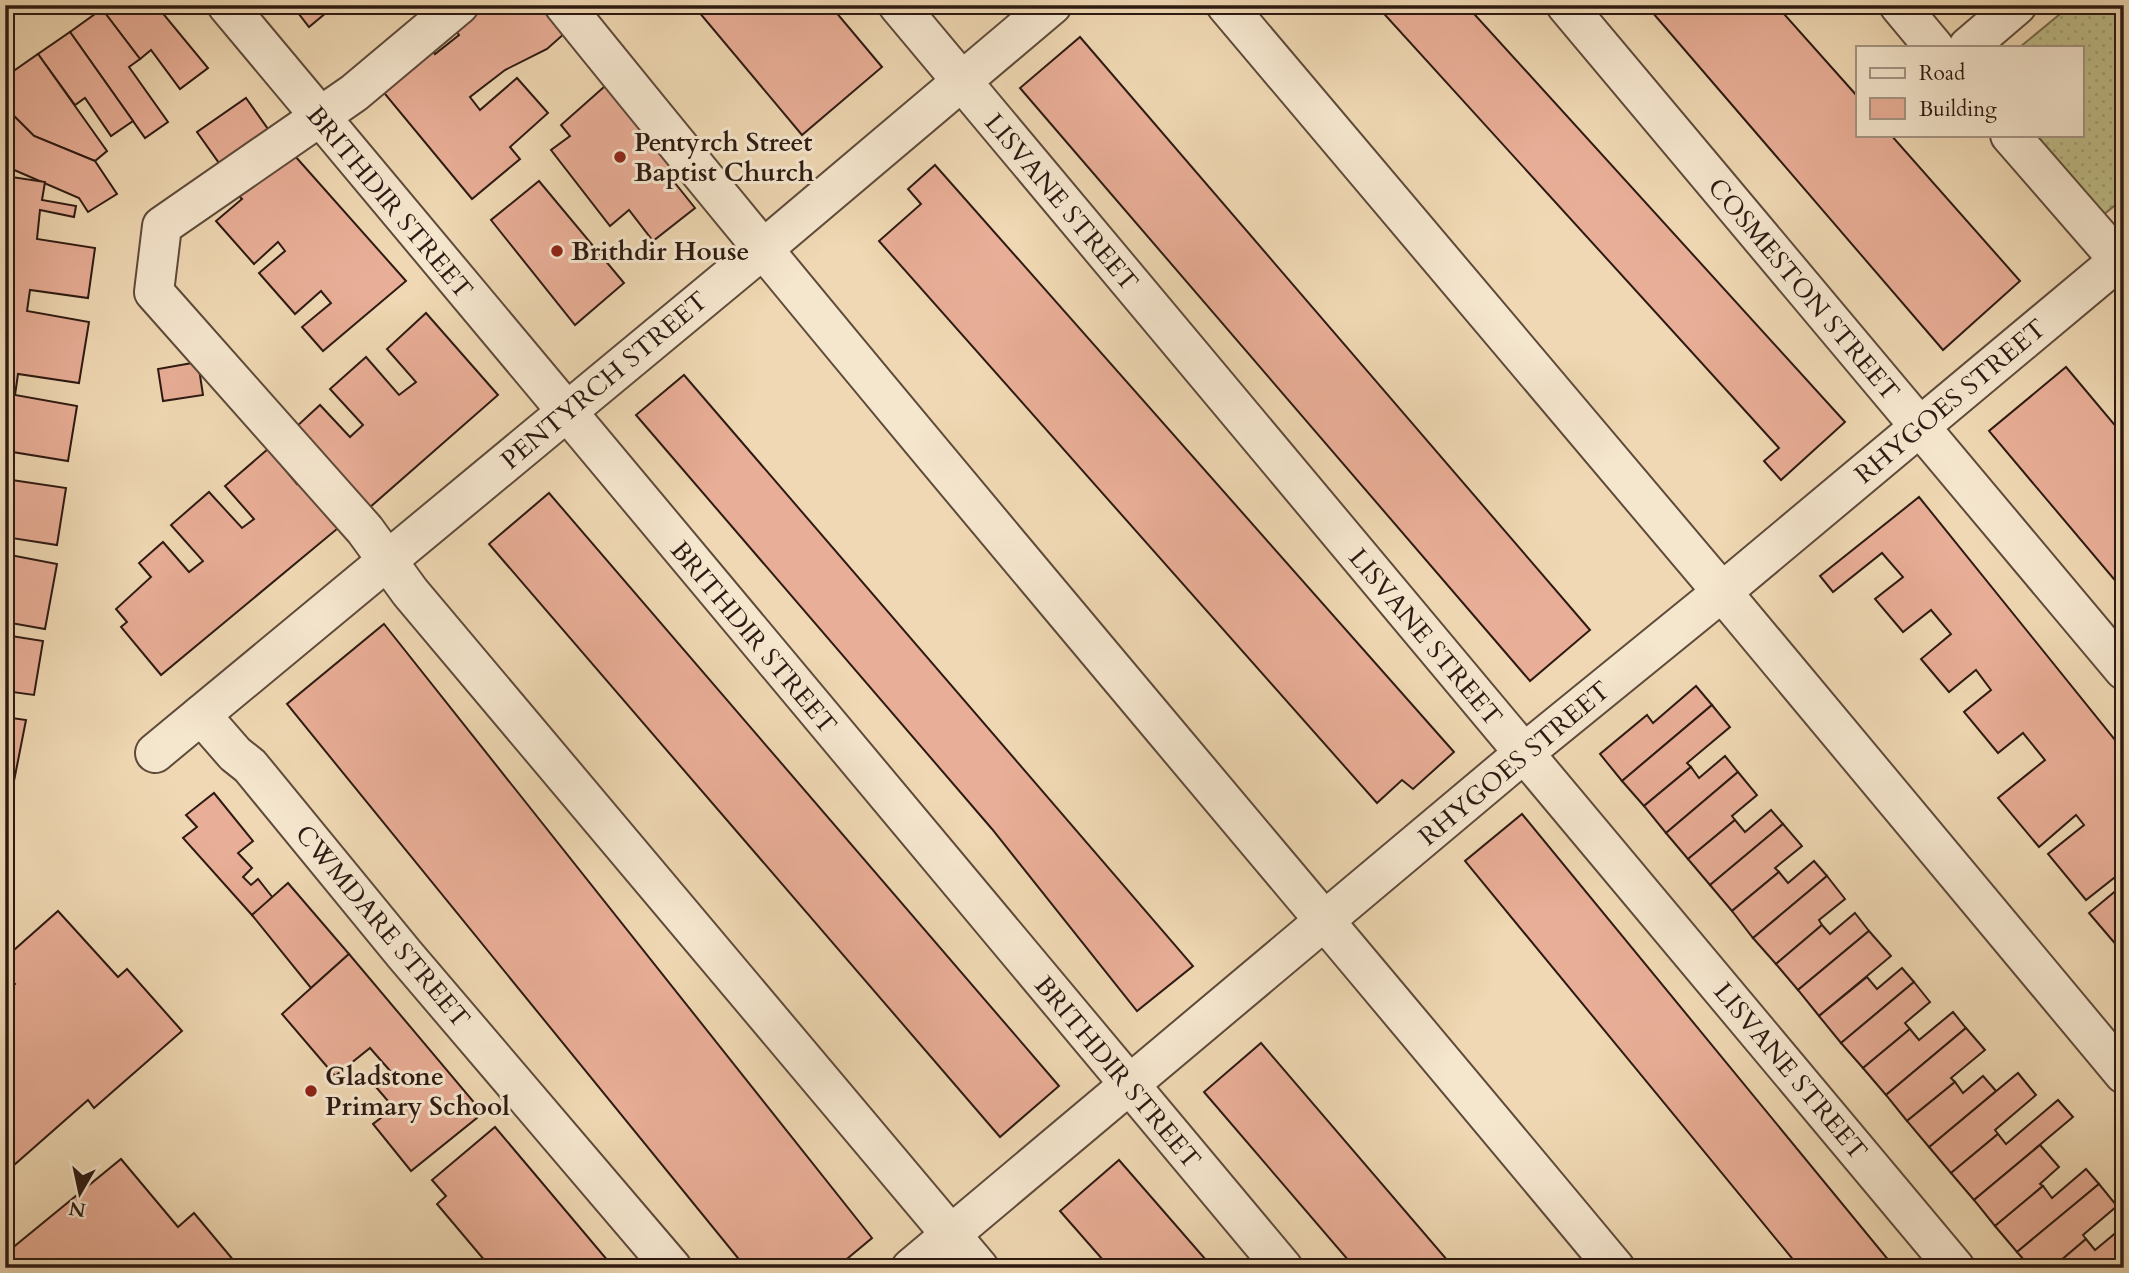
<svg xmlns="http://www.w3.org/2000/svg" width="2129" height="1273" viewBox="0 0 2129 1273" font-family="Cardo,serif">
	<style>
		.grass { fill: url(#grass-dots); stroke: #766c4e; stroke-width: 2 }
		.building { fill: #e9ae97; stroke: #2d1a12; stroke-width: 2 }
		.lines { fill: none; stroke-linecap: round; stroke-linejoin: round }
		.minor-casing { stroke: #5e4a3a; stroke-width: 42 }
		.minor { stroke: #f5e6ce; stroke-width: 38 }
		.poi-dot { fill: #8f2418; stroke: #f5e6ce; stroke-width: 2.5 }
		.labels { text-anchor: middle; stroke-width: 6; stroke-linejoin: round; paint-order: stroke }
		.poi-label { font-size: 26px; font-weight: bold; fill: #2d1a12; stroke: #f5e6ce; text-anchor: start }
		.street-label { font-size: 26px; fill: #2d1a12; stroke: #f5e6ce }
	</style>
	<defs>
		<pattern id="grass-dots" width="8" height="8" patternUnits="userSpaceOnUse" patternTransform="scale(1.75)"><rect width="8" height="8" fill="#bebd89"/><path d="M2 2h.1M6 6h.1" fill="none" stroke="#a4a275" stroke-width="1.8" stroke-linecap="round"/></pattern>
	</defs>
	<rect width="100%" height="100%" fill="#efd8b3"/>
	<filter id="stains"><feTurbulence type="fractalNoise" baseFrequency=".00286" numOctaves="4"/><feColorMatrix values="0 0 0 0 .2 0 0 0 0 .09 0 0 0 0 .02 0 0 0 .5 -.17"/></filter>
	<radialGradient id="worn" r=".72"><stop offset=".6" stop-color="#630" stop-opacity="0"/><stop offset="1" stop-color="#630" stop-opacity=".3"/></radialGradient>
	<!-- grass -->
	<polygon class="grass" points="2071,5 2124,5 2124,198 2098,219 2027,135 2082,135 2082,47 2020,47"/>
	<!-- building -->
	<g class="building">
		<polygon points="105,5 156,5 208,68 180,89 151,50 140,59 102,9"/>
		<polygon points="292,5 322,5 327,12 309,27"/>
		<polygon points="478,5 556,5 574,25 547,49 505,70 470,97 480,110 517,78 548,113 510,147 520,159 472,199 380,88 429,47 435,54 459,35 453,27"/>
		<polygon points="693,5 830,5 882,67 802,135"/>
		<polygon points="967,5 981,5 972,12"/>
		<polygon points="1376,5 1466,5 1845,422 1781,480 1764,461 1779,448"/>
		<polygon points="1646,5 1776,5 1858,97 1858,135 1891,135 2020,281 1943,350"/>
		<polygon points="102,9 140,59 129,67 168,122 145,138 70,32"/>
		<polygon points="70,32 133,121 111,136 85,98 75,105 38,54"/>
		<polygon points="1080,37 1590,630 1530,681 1020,88"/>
		<polygon points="38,54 107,151 95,161 34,136 5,107 5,77"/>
		<polygon points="613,79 689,164 671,178 695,208 653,241 629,210 610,226 551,150 570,136 561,125"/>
		<polygon points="246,98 273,136 224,170 197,132"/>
		<polygon points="5,107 34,136 95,161 117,194 88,212 79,198 5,166"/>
		<polygon points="287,147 406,281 323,351 302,327 331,303 321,291 295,314 259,273 285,251 278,242 254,264 216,221 242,199 235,192"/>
		<polygon points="935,165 1454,752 1413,789 1402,780 1377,803 879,241 921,204 908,189"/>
		<polygon points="5,176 45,182 42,200 76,206 74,217 40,210 37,239 95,248 88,298 30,290 27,311 89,322 79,383 18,374 15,395 77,406 68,461 6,451 5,457"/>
		<polygon points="539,181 624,283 575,325 491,220"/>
		<polygon points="426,313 498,395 369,508 296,427 320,405 350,437 363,425 330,389 366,357 399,395 416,382 387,349"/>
		<polygon points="198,362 203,395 163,401 158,369"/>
		<polygon points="2066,367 2124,436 2124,591 1989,431"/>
		<polygon points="684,375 1193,966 1137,1011 992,829 636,415"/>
		<polygon points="268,449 297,484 304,478 343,524 161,675 121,627 127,622 116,609 151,577 139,563 163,542 189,572 203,561 171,525 209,492 242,528 254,519 225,486"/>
		<polygon points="5,479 66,488 57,545 5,537"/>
		<polygon points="549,493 1059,1086 1000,1137 489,544"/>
		<polygon points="1919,497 2124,751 2124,870 2086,900 2048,854 2084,825 2076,815 2039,847 1998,798 2045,760 2023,733 1998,753 1964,712 1991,690 1976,670 1949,692 1921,659 1951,634 1931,610 1903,632 1875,599 1903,577 1882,553 1833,592 1820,576"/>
		<polygon points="5,554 57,564 45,629 5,622"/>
		<polygon points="384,624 872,1238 836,1268 746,1268 287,704"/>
		<polygon points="5,635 43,641 34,695 5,691"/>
		<polygon points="1696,686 1712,705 1622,781 1600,754 1647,715 1653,723"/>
		<polygon points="1712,705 1730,727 1687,763 1691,767 1644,806 1622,781"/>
		<polygon points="5,717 26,720 14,781 5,780"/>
		<polygon points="1725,756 1738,772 1666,833 1644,806 1691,767 1699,778"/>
		<polygon points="1738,772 1757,795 1732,816 1735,820 1688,859 1666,833"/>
		<polygon points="214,793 253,841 238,853 252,868 243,877 251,885 258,879 273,898 252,915 183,838 197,827 186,815"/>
		<polygon points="1771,810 1783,824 1710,885 1688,859 1735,820 1745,832"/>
		<polygon points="1522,814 1895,1268 1800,1268 1465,861"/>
		<polygon points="1783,824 1802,846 1775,868 1779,872 1732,911 1710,885"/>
		<polygon points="1814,861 1827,876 1753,938 1732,911 1779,872 1788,883"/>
		<polygon points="1827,876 1845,899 1819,920 1822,925 1776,964 1753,938"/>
		<polygon points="288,883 349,954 311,988 252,915"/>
		<polygon points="2124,884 2124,954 2089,913"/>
		<polygon points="58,911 118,977 127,969 182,1031 94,1108 88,1100 5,1173 5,993 15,984 5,974 5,958"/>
		<polygon points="1855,913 1869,931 1798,990 1776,964 1822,925 1830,934"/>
		<polygon points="1869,931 1891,956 1819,1016 1798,990"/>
		<polygon points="349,954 483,1113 411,1171 373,1124 394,1108 376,1087 392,1073 370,1048 335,1076 282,1014"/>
		<polygon points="1902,968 1914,982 1841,1043 1819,1016 1867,977 1877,989"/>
		<polygon points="1914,982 1930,1002 1905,1023 1910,1029 1863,1068 1841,1043"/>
		<polygon points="1953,1012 1966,1028 1886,1095 1863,1068 1910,1029 1919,1040"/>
		<polygon points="1966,1028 1985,1050 1951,1078 1955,1082 1907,1121 1886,1095"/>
		<polygon points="1261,1043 1454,1268 1355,1268 1204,1092"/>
		<polygon points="2018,1073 2036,1095 1995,1130 1998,1134 1951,1173 1929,1147"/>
		<polygon points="1983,1076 1996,1091 1929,1147 1907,1121 1955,1082 1963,1093"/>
		<polygon points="2058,1100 2073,1117 1974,1200 1951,1173 1998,1134 2006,1144"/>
		<polygon points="495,1127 614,1268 491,1268 437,1204 446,1196 432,1180"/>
		<polygon points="2040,1145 2059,1167 2040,1184 2043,1186 1995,1226 1974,1200"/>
		<polygon points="121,1159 178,1227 194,1213 240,1268 5,1268 5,1254"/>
		<polygon points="1119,1160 1213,1268 1110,1268 1060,1211"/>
		<polygon points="2086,1169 2099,1184 2017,1252 1995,1226 2043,1186 2052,1198"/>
		<polygon points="2099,1184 2117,1206 2083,1235 2086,1239 2052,1268 2031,1268 2017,1252"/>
		<polygon points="2124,1226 2124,1252 2106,1268 2052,1268 2086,1239 2095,1250"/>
		<polygon points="2124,1252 2124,1268 2106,1268"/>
	</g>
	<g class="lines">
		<defs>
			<g id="minor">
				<polyline points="227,5 1283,1268"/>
				<polyline points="459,5 354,93 162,226 154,292 365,530 410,592 979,1268"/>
				<path d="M564,5C908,431 1265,847 1615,1268"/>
				<polyline points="898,5 1955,1268"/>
				<polyline points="1226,5 1722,592 2124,1074"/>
				<polyline points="1566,5 2124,670"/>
				<polyline points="1899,5 1934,47"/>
				<polyline points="1968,47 2017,5"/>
				<polyline points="2010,135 2124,266"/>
				<polyline points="201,715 235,754 250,766 405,955 672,1268"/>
				<polyline points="155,753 762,250 1052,5"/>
				<polyline points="911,1268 1524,753 1722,592 2124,256"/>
			</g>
		</defs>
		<!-- minor casing -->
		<use href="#minor" class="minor-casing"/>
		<!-- minor -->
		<use href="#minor" class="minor"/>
	</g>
	<!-- markers -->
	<g class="poi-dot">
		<circle cx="620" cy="157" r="7"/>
		<circle cx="557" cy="251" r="7"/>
		<circle cx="311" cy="1091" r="7"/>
	</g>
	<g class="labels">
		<!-- poi labels -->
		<g class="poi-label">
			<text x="634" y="151">Pentyrch Street<tspan x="634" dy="30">Baptist Church</tspan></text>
			<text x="571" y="260">Brithdir House</text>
			<text x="325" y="1085">Gladstone<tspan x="325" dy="30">Primary School</tspan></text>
		</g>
		<!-- street labels -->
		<g class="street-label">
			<text transform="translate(390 202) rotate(50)" y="9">BRITHDIR STREET</text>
			<text transform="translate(1062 202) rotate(50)" y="9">LISVANE STREET</text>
			<text transform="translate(1804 289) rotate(50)" y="9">COSMESTON STREET</text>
			<text transform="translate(604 380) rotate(-40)" y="9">PENTYRCH STREET</text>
			<text transform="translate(1950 401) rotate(-40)" y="9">RHYGOES STREET</text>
			<text transform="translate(754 637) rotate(50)" y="9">BRITHDIR STREET</text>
			<text transform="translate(1426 637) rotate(50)" y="9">LISVANE STREET</text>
			<text transform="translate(1514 763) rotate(-40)" y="9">RHYGOES STREET</text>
			<text transform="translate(383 926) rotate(50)" y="9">CWMDARE STREET</text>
			<text transform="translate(1791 1071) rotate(50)" y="9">LISVANE STREET</text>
			<text transform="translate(1118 1072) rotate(50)" y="9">BRITHDIR STREET</text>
		</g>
	</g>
	<!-- margin -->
	<rect width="2129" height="1273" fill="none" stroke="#efd8b3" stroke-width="28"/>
	<rect x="7" y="7" width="2115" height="1259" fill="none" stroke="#2d1a12" stroke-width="3.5"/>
	<rect x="14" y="14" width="2101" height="1245" fill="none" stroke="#2d1a12" stroke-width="2"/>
	<!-- legend -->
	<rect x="1856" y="46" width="228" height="91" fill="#f5e6ce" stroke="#a59483" stroke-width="2"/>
	<rect x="1870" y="68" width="35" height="10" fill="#f5e6ce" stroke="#a59483" stroke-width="2"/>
	<text x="1919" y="80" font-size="21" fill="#2d1a12">Road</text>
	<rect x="1870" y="98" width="35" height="21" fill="#e9ae97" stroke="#a59483" stroke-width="2"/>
	<text x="1919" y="116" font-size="21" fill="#2d1a12">Building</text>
	<!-- north arrow -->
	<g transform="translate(80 1193) rotate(189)" stroke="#f5e6ce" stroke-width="5" paint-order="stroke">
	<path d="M0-5L12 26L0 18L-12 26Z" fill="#2d1a12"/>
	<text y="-10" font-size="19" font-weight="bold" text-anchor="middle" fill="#2d1a12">N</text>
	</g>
	<rect width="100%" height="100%" filter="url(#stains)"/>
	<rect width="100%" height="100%" fill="url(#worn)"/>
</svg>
